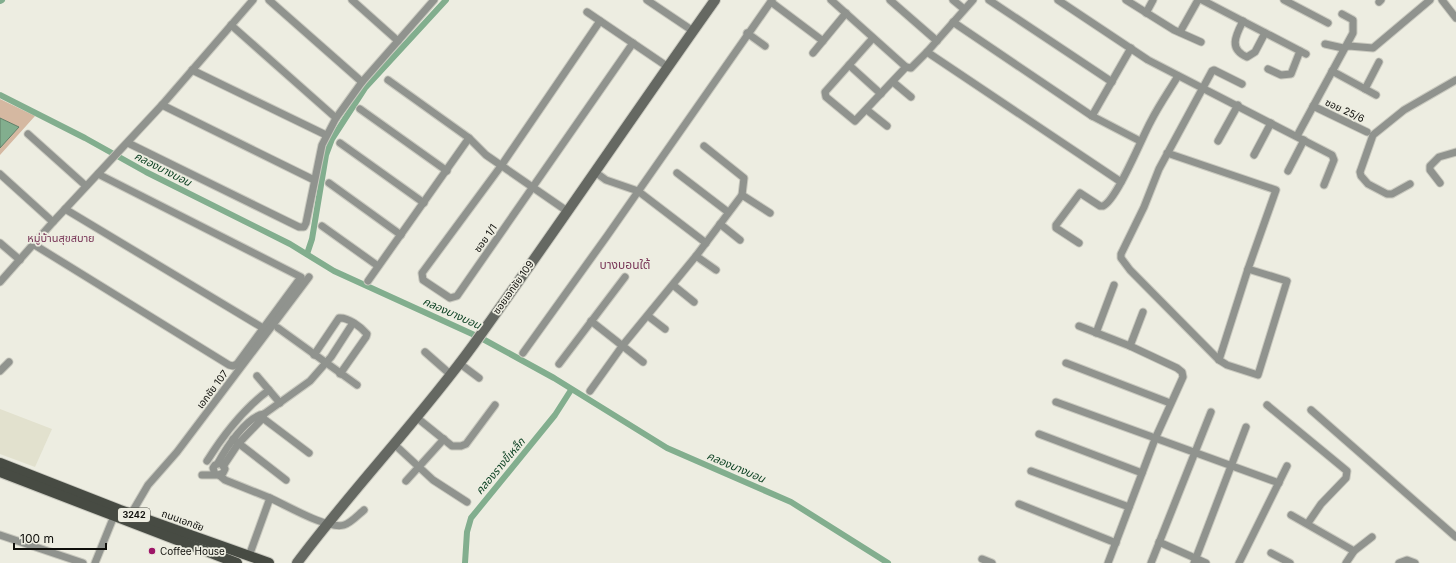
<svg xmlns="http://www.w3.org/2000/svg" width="1456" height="563" viewBox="0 0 1456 563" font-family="Inter,'Noto Sans Thai',sans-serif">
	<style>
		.built { fill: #e2e1ce }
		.green { fill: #d5b8a1 }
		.water { fill: #82ae8e; stroke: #607e67 }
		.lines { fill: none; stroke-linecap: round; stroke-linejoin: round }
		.canal { stroke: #82ae8e; stroke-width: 6 }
		.street-casing { stroke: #c9c9bf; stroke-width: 9 }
		.secondary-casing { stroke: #c9c9bf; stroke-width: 12 }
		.primary-casing { stroke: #c9c9bf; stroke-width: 12 }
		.street { stroke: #90938e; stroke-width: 7 }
		.secondary { stroke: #656862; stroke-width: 10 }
		.primary { stroke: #474b43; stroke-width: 10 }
		.poi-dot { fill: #9d1667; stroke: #edede1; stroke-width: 1.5 }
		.labels { text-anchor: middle; stroke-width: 3.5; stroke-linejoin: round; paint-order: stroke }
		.shield { fill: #edede1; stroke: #52524b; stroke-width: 1 }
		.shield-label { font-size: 9px; font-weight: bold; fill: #0f0f0b }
		.street-label { font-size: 10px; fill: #0f0f0b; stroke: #edede1 }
		.poi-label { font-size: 10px; fill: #0f0f0b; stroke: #edede1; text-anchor: start }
		.water-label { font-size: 11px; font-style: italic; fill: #073d1e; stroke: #edede1 }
		.neighbourhood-label { font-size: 11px; fill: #793758; stroke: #edede1 }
		.quarter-label { font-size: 12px; fill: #793758; stroke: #edede1 }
	</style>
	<rect width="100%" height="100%" fill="#edede1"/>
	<!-- built -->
	<polygon class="built" points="0,409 52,429 35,467 0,454"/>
	<!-- green -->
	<polygon class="green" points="0,99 35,116 0,155 0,148 19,127 0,118"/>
	<!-- water -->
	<polygon class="water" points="0,118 19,127 0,148"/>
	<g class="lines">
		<!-- canal -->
		<g class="canal">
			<polyline points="0,1 2,0"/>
			<polyline points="0,95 85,138 146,172 290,244 334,271 481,338 554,378 667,448 791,502 888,563"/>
			<polyline points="307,254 312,239 326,155 332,139 365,88 446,0"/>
			<polyline points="465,563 467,532 471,518 555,415 571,390"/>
		</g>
		<defs>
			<g id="street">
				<polyline points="269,0 362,82"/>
				<polyline points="352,0 398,41"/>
				<polyline points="647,0 693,31"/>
				<polyline points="831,0 906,67 911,68 927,52 973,0"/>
				<polyline points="890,0 937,41"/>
				<polyline points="953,0 964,9"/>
				<polyline points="989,0 1112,82"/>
				<polyline points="1058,0 1148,60 1332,155 1334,160 1324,185"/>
				<polyline points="1126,0 1174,30 1201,42"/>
				<polyline points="1202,0 1306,54"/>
				<polyline points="1284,0 1328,23"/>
				<polyline points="1442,0 1456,18"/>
				<polyline points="771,2 823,41"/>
				<polyline points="1379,2 1381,0"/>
				<polyline points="587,12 668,67"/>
				<polyline points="1146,13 1153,0"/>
				<polyline points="600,21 501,166 422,273 423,280 450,298 457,296 633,43"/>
				<path d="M1243,21C1236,35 1228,49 1247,57L1255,52L1265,33"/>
				<polyline points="953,22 1092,116 1140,141"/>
				<polyline points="231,25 336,118"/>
				<polyline points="1180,32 1198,0"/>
				<polyline points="747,33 765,46"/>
				<polyline points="873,38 825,92 826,97 855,121 906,67"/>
				<polyline points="1325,44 1343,48 1349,46 1373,48 1430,0"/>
				<polyline points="927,52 1121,182"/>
				<polyline points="813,53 846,13"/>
				<polyline points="849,65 881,94"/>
				<polyline points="1268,69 1281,75 1291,74 1300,51"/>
				<polyline points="192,70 326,135"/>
				<polyline points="1332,71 1376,95"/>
				<polyline points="388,80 469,138 486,155 567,211"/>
				<polyline points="893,82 911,97"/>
				<polyline points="1365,89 1379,62"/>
				<polyline points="162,105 314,180"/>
				<polyline points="1313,106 1367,132"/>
				<polyline points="360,109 447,171"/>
				<polyline points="867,110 887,126"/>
				<polyline points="1092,116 1131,48"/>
				<polyline points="28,134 86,186"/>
				<polyline points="1297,136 1353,33 1353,20 1342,14"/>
				<polyline points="1218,141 1238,105"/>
				<polyline points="128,143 299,227 304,227 306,223 322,145 336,118 362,82 434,0"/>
				<polyline points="340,143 424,203"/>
				<polyline points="1167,153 1276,190 1248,269 1287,281 1258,375 1227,365 1219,360 1130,270 1121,258 1121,254 1144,207 1159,169 1212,71 1214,70 1242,84"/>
				<polyline points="1254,155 1271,123"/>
				<polyline points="1288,171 1304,140"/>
				<polyline points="595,172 606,180 638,191 706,243"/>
				<polyline points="677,173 728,212"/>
				<polyline points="0,174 53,222"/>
				<polyline points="329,183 401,235"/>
				<polyline points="1440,183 1430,170 1430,166 1439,157 1456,152"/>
				<polyline points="1410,184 1392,194 1387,194 1368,184 1361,176 1360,172 1373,135 1404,110 1456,80"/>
				<polyline points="742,195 770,213"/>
				<polyline points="65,209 263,328"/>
				<polyline points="720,224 740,240"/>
				<polyline points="322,226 378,266"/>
				<polyline points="0,243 20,260"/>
				<path d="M1079,243L1056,228V225L1080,193L1100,206H1103C1117,200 1142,137 1151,121C1159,105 1169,91 1178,76"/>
				<polyline points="33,244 229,365 233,366 237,364 301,277 98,174"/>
				<polyline points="696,256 716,270"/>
				<polyline points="368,281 469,138"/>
				<polyline points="0,282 53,222 162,105 253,0"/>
				<polyline points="673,285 694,302"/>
				<polyline points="648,316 665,329"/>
				<polyline points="591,321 643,362"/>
				<polyline points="1079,326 1130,346 1177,368 1182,372 1183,377 1155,439 1108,563"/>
				<polyline points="278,328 357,385"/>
				<polyline points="1096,333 1114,285"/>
				<polyline points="1130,346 1143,312"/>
				<polyline points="425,352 450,374"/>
				<polyline points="523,353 607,236 772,0"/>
				<path d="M314,355L339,318C348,317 361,327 367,334L366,337L340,374"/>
				<polyline points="1219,360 1248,269"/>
				<polyline points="459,363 479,378"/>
				<polyline points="1066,363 1170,403"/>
				<polyline points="559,364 625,277"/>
				<polyline points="0,371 9,362"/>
				<polyline points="257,376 280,403"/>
				<polyline points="590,391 623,345 696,256 742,195 744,178 704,146"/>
				<polyline points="1056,402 1279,483"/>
				<polyline points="1267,405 1347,471 1346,478 1321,504 1308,523"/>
				<polyline points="1311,410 1456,537"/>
				<polyline points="260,416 309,453"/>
				<polyline points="416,417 452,446 461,446 466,444 495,405"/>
				<polyline points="1039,434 1142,473"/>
				<polyline points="233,439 286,480"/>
				<polyline points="394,444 433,480 467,502"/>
				<path d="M207,461C224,434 243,409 269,390"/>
				<path d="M218,463C226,448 247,416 264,414L310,381L331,357L353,323"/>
				<polyline points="224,465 238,444 262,419 264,414"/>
				<polyline points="1031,471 1129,507"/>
				<polyline points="202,475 219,475 223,473 225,469 221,463 215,465 213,468 215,474"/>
				<polyline points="219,475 225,480 270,498 249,556"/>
				<polyline points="406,481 444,439"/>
				<path d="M270,498C286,505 328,530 344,525C351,523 358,515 364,510"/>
				<polyline points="1019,504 1116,543"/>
				<polyline points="131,514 148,485 177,452 309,277"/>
				<polyline points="1291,515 1354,551"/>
				<polyline points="0,535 83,563"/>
				<polyline points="1159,542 1206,563"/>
				<polyline points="1271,553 1290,563"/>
				<polyline points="982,559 992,563"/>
				<polyline points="95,563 114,516"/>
				<polyline points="1151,563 1211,412"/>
				<polyline points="1194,563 1246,427"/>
				<polyline points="1239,563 1287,466"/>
				<polyline points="1346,563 1354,551 1372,537"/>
				<polyline points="1399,563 1407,560 1415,563"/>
			</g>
			<path id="secondary" d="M297,563C353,488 419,420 474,344C556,230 634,114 715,0"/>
			<g id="primary">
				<polyline points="0,463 120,510 269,563"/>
				<polyline points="0,472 237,563"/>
			</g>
		</defs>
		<!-- street casing -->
		<use href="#street" class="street-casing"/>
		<!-- secondary casing -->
		<use href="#secondary" class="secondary-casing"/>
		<!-- primary casing -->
		<use href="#primary" class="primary-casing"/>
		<!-- street -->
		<use href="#street" class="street"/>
		<!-- secondary -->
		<use href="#secondary" class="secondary"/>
		<!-- primary -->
		<use href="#primary" class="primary"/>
	</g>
	<!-- markers -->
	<circle class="poi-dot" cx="152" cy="551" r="4"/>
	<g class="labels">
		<!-- shield labels -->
		<rect class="shield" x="118" y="508" width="32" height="14" rx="3"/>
		<g class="shield-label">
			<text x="134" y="518">3242</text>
		</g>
		<!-- street labels -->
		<g class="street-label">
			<text transform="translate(1345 110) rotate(25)" y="4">ซอย 25/6</text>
			<text transform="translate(485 238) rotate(-55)" y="4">ซอย 1/1</text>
			<text transform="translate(513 287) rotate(-55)" y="4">ซอยเอกชัย 109</text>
			<text transform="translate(212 389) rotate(-53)" y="4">เอกชัย 107</text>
			<text transform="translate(183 520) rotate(20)" y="4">ถนนเอกชัย</text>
		</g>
		<!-- poi labels -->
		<g class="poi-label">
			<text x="160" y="555">Coffee House</text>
		</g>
		<!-- water labels -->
		<g class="water-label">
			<text transform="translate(163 169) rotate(27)" y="4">คลองบางบอน</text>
			<text transform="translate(452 313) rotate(24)" y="4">คลองบางบอน</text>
			<text transform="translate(500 466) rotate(-50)" y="4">คลองรางขี้เหล็ก</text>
			<text transform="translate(736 467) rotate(23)" y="4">คลองบางบอน</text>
		</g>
		<!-- neighbourhood labels -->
		<g class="neighbourhood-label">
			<text x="61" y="242">หมู่บ้านสุขสบาย</text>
		</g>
		<!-- quarter labels -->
		<g class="quarter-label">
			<text x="625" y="269">บางบอนใต้</text>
		</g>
	</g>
	<!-- scale -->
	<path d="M14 543v6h92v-6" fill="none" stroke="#0f0f0b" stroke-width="2"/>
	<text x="20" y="543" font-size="12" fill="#0f0f0b" stroke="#edede1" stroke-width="3" paint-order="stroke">100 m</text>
</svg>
